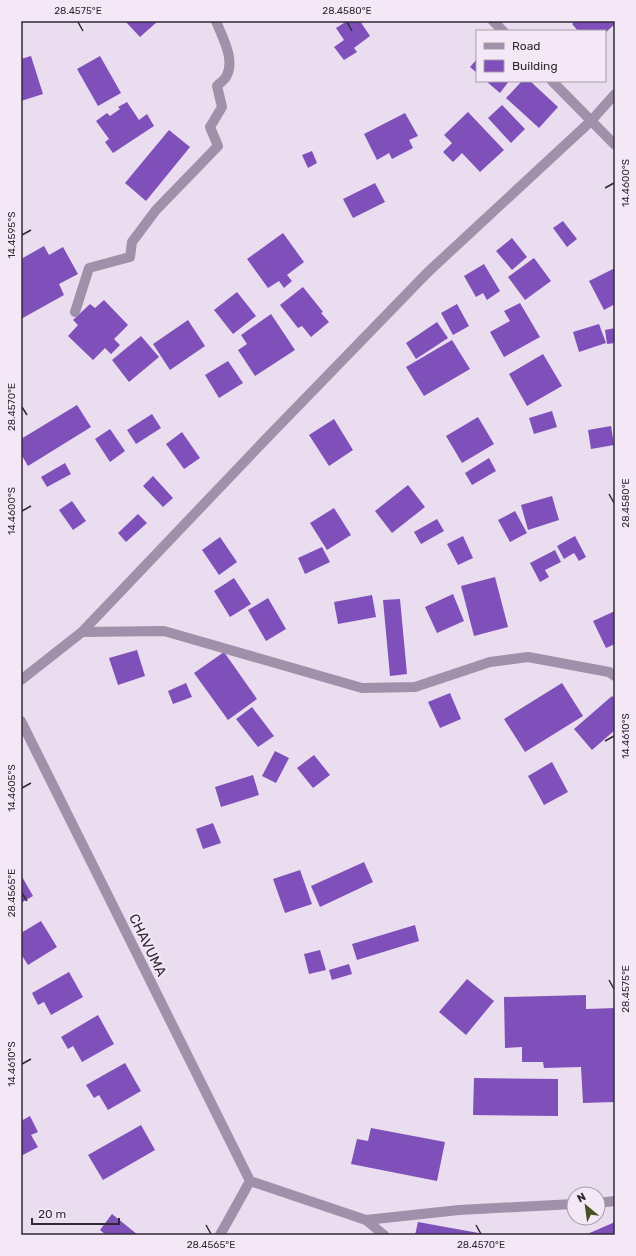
<svg xmlns="http://www.w3.org/2000/svg" width="636" height="1256" viewBox="0 0 636 1256" font-family="Rubik,sans-serif">
	<style>
		.building { fill: #7f50b9 }
		.lines { fill: none; stroke-linecap: round; stroke-linejoin: round }
		.minor { stroke: #a090a9; stroke-width: 10 }
		.tertiary { stroke: #a090a9; stroke-width: 10 }
		.ticks { fill: none; stroke: #2f2934; stroke-width: 1.5 }
		.labels { text-anchor: middle; stroke-width: 4; stroke-linejoin: round; paint-order: stroke }
		.street-label { font-size: 14px; fill: #2f2934; stroke: #f4e8f7 }
		.neatline { fill: none; stroke: #2f2934; stroke-width: 1.5 }
		.ticks-label { font-size: 10px; text-anchor: middle; fill: #2f2934 }
	</style>
	<rect width="100%" height="100%" fill="#eaddef"/>
	<!-- building -->
	<g class="building">
		<polygon points="125,21 158,21 140,37"/>
		<polygon points="347,21 360,21 370,36 354,48 357,52 344,60 334,47 344,40 336,28"/>
		<polygon points="575,21 615,21 615,24 605,33 605,31 578,31 572,24"/>
		<polygon points="31,56 43,94 21,101 21,59"/>
		<polygon points="100,56 121,93 98,106 77,69"/>
		<polygon points="477,59 477,73 470,67"/>
		<polygon points="486,81 509,81 500,93"/>
		<polygon points="522,81 530,81 558,107 539,128 506,98"/>
		<polygon points="127,102 139,120 147,114 154,126 113,153 105,142 109,139 96,121 107,113 110,116 120,109 118,107"/>
		<polygon points="502,105 525,129 511,143 488,118"/>
		<polygon points="468,112 504,150 480,172 462,153 453,162 443,152 452,143 444,135"/>
		<polygon points="405,113 418,136 409,140 413,148 392,159 389,153 377,160 364,134"/>
		<polygon points="169,130 190,147 146,201 125,183"/>
		<polygon points="312,151 317,163 308,168 302,155"/>
		<polygon points="375,183 385,202 353,218 343,199"/>
		<polygon points="563,221 577,239 567,247 553,228"/>
		<polygon points="283,233 304,262 287,275 292,281 284,288 279,281 268,288 247,259"/>
		<polygon points="512,238 527,257 512,270 496,251"/>
		<polygon points="44,246 49,255 63,247 78,274 59,284 64,295 21,319 21,259"/>
		<polygon points="534,258 551,281 525,300 508,277"/>
		<polygon points="484,264 500,291 487,300 483,293 476,297 464,276"/>
		<polygon points="615,268 615,304 604,310 589,281"/>
		<polygon points="303,287 323,312 321,313 329,322 311,337 302,326 298,328 280,305"/>
		<polygon points="237,292 256,316 233,334 214,310"/>
		<polygon points="104,300 128,325 114,339 120,345 111,354 105,348 93,360 68,336 78,325 73,320 90,304 95,308"/>
		<polygon points="520,303 540,337 504,357 490,332 510,321 504,311"/>
		<polygon points="457,304 469,326 453,335 441,313"/>
		<polygon points="271,314 295,350 255,376 238,350 247,344 241,335"/>
		<polygon points="188,320 205,346 170,370 153,344"/>
		<polygon points="437,322 448,338 416,359 406,343"/>
		<polygon points="599,324 606,343 579,352 573,332"/>
		<polygon points="615,328 615,343 607,344 605,330"/>
		<polygon points="141,336 159,357 129,382 112,360"/>
		<polygon points="452,340 470,369 424,396 406,367"/>
		<polygon points="543,354 562,386 527,406 509,374"/>
		<polygon points="228,361 243,383 219,398 205,375"/>
		<polygon points="77,405 91,427 28,466 21,454 21,439"/>
		<polygon points="552,411 557,427 534,434 529,418"/>
		<polygon points="152,414 161,428 136,444 127,430"/>
		<polygon points="478,417 494,444 462,463 446,436"/>
		<polygon points="334,419 353,450 329,466 309,435"/>
		<polygon points="611,426 614,445 591,449 588,430"/>
		<polygon points="110,429 125,451 110,462 95,439"/>
		<polygon points="182,432 200,458 184,469 166,444"/>
		<polygon points="489,458 496,471 472,485 465,473"/>
		<polygon points="65,463 71,474 47,487 41,477"/>
		<polygon points="153,476 173,498 163,507 143,486"/>
		<polygon points="408,485 425,507 392,533 375,511"/>
		<polygon points="552,496 559,520 528,530 521,505"/>
		<polygon points="72,501 86,521 73,530 59,510"/>
		<polygon points="334,508 351,535 327,550 310,523"/>
		<polygon points="515,511 527,533 510,542 498,520"/>
		<polygon points="138,514 147,523 126,542 118,533"/>
		<polygon points="437,519 444,531 421,544 414,532"/>
		<polygon points="463,536 473,558 458,565 447,544"/>
		<polygon points="575,536 586,557 579,561 574,553 564,559 557,546"/>
		<polygon points="220,537 237,562 219,575 202,550"/>
		<polygon points="322,547 330,562 305,574 298,558"/>
		<polygon points="555,550 561,562 545,570 549,577 540,582 530,563"/>
		<polygon points="495,577 508,627 474,636 461,586"/>
		<polygon points="234,578 251,604 230,617 214,591"/>
		<polygon points="453,594 464,621 437,633 425,607"/>
		<polygon points="372,595 376,617 338,624 334,602"/>
		<polygon points="268,598 286,629 266,641 248,610"/>
		<polygon points="400,599 407,674 390,676 383,600"/>
		<polygon points="615,611 615,644 606,648 593,621"/>
		<polygon points="137,650 145,676 118,685 109,658"/>
		<polygon points="224,652 257,699 228,720 194,673"/>
		<polygon points="186,683 192,697 173,704 168,691"/>
		<polygon points="562,683 583,716 525,752 504,719"/>
		<polygon points="450,693 461,719 440,728 428,702"/>
		<polygon points="612,696 615,699 615,730 592,750 574,729"/>
		<polygon points="252,707 274,736 258,747 236,719"/>
		<polygon points="275,751 289,758 276,783 262,776"/>
		<polygon points="314,755 330,775 313,788 297,768"/>
		<polygon points="552,762 568,792 544,805 528,776"/>
		<polygon points="253,775 259,795 221,807 215,787"/>
		<polygon points="213,823 221,843 203,849 196,829"/>
		<polygon points="364,862 373,882 320,907 311,886"/>
		<polygon points="300,870 312,904 285,913 273,879"/>
		<polygon points="21,875 33,896 21,903"/>
		<polygon points="41,921 57,947 28,965 21,954 21,933"/>
		<polygon points="415,925 419,941 357,960 352,944"/>
		<polygon points="320,950 326,970 309,974 304,954"/>
		<polygon points="349,964 352,974 332,980 329,970"/>
		<polygon points="69,972 83,997 51,1015 44,1002 38,1005 32,993"/>
		<polygon points="467,979 494,1001 466,1035 439,1012"/>
		<polygon points="586,995 586,1009 615,1008 615,1102 583,1103 581,1067 544,1068 543,1062 522,1062 522,1047 505,1048 504,997"/>
		<polygon points="98,1015 114,1044 82,1062 73,1046 68,1049 61,1037"/>
		<polygon points="125,1063 141,1091 108,1110 99,1095 94,1098 86,1085"/>
		<polygon points="474,1078 558,1079 558,1116 473,1115"/>
		<polygon points="30,1116 38,1132 31,1135 38,1147 21,1156 21,1121"/>
		<polygon points="141,1125 155,1150 103,1180 88,1155"/>
		<polygon points="371,1128 445,1142 437,1181 351,1164 357,1139 368,1141"/>
		<polygon points="112,1214 138,1235 106,1235 100,1230"/>
		<polygon points="418,1222 484,1234 484,1235 415,1235"/>
		<polygon points="615,1222 615,1235 585,1235"/>
	</g>
	<g class="lines">
		<!-- minor -->
		<g class="minor">
			<polyline points="493,21 503,31"/>
			<polyline points="552,81 615,145"/>
			<path d="M75,312L89,268L130,257L132,242L156,210L218,146L210,127L222,107L217,86C220,83 224,80 226,77C236,60 222,37 216,21"/>
			<polyline points="82,632 164,631 362,688 415,687 490,662 528,657 609,672 615,676"/>
			<polyline points="21,680 82,632 264,441 428,272 591,121 615,94"/>
			<polyline points="598,1203 615,1201"/>
			<polyline points="366,1220 459,1210 574,1204"/>
		</g>
		<!-- tertiary -->
		<g class="tertiary">
			<polyline points="21,721 250,1181"/>
			<polyline points="250,1181 366,1220 384,1235"/>
			<polyline points="220,1235 250,1181"/>
		</g>
	</g>
	<!-- ticks -->
	<path class="ticks" d="M78,22L83,31M347,22L352,31M605,188L614,183M22,235L31,230M22,407L27,415M609,494L614,503M22,511L31,506M605,741L614,736M22,788L31,783M22,893L27,901M609,980L614,989M22,1064L31,1059M206,1225L211,1234M476,1225L481,1234"/>
	<g class="labels">
		<!-- street labels -->
		<g class="street-label">
			<text transform="translate(148 945) rotate(64)" y="5">CHAVUMA</text>
		</g>
	</g>
	<!-- border -->
	<rect width="636" height="1256" fill="none" stroke="#f4e8f7" stroke-width="44"/>
	<!-- legend -->
	<rect x="476" y="30" width="130" height="52" fill="#f4e8f7" stroke="#a59ca9"/>
	<rect x="484" y="43" width="20" height="6" fill="#a090a9" stroke="#a59ca9"/>
	<text x="512" y="50" font-size="12" fill="#2f2934">Road</text>
	<rect x="484" y="60" width="20" height="12" fill="#7f50b9" stroke="#a59ca9"/>
	<text x="512" y="70" font-size="12" fill="#2f2934">Building</text>
	<!-- north arrow -->
	<g transform="translate(586 1206) rotate(331)"><circle r="19" fill="#f4e8f7" stroke="#a59ca9"/>
	<path d="M0-3L7 15L0 10L-7 15Z" fill="#455222"/>
	<text y="-6" font-size="11" font-weight="bold" text-anchor="middle" fill="#2f2934">N</text>
	</g>
	<!-- scale -->
	<path d="M32 1218v6h87v-6" fill="none" stroke="#2f2934" stroke-width="2"/>
	<text x="38" y="1218" font-size="12" fill="#2f2934" stroke="#f4e8f7" stroke-width="3" paint-order="stroke">20 m</text>
	<rect x="22" y="22" width="592" height="1212" class="neatline"/>
	<g class="ticks-label">
		<text x="78" y="14">28.4575°E</text>
		<text x="347" y="14">28.4580°E</text>
		<text transform="translate(625 183) rotate(-90)" y="4">14.4600°S</text>
		<text transform="translate(11 235) rotate(-90)" y="4">14.4595°S</text>
		<text transform="translate(11 407) rotate(-90)" y="4">28.4570°E</text>
		<text transform="translate(625 503) rotate(-90)" y="4">28.4580°E</text>
		<text transform="translate(11 511) rotate(-90)" y="4">14.4600°S</text>
		<text transform="translate(625 736) rotate(-90)" y="4">14.4610°S</text>
		<text transform="translate(11 788) rotate(-90)" y="4">14.4605°S</text>
		<text transform="translate(11 893) rotate(-90)" y="4">28.4565°E</text>
		<text transform="translate(625 989) rotate(-90)" y="4">28.4575°E</text>
		<text transform="translate(11 1064) rotate(-90)" y="4">14.4610°S</text>
		<text x="211" y="1248">28.4565°E</text>
		<text x="481" y="1248">28.4570°E</text>
	</g>
</svg>
